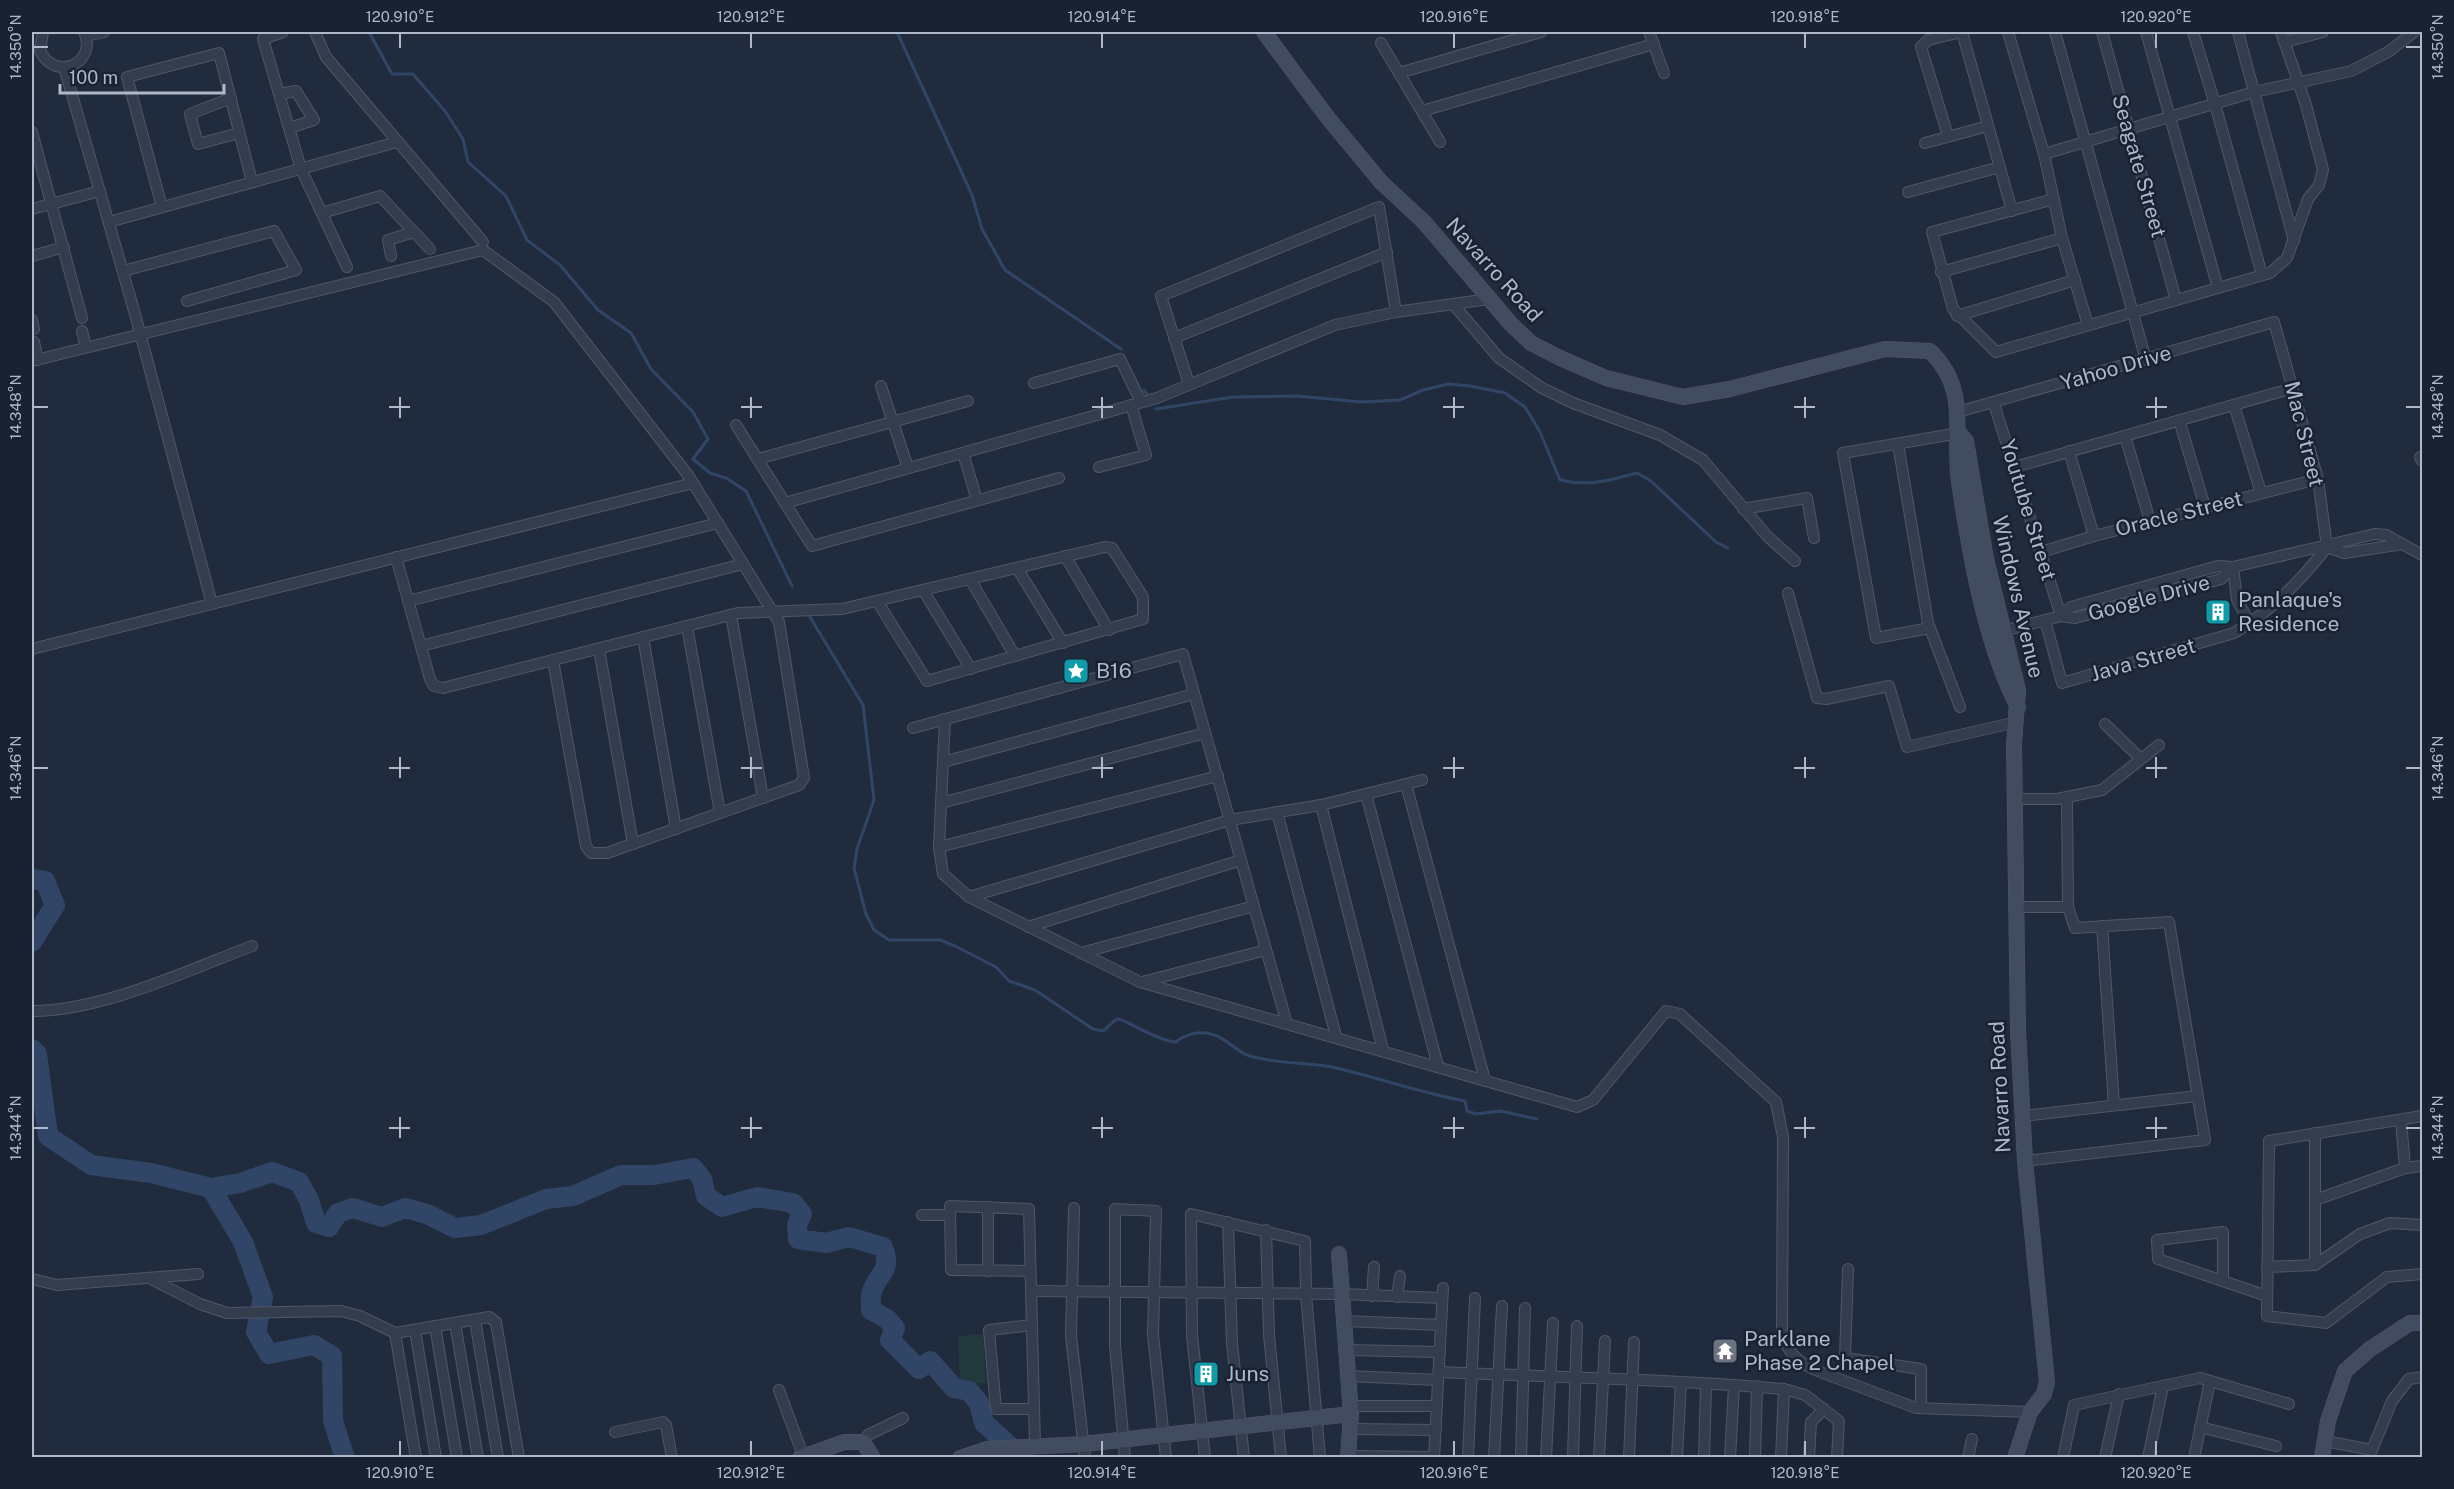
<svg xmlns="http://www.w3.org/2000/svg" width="2454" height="1489" viewBox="0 0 2454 1489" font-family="'Public Sans',sans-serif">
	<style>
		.green { fill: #223a3e }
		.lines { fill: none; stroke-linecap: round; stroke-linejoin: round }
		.stream { stroke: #314666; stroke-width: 3 }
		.river { stroke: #314666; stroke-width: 20 }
		.street-casing { stroke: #4f5867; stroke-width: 12 }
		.secondary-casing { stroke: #4f5867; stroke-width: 16 }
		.street { stroke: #343d4d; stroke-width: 10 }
		.secondary { stroke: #414c60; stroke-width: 15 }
		.ticks { fill: none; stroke: #afb8c9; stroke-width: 2 }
		.labels { text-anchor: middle; stroke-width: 5; stroke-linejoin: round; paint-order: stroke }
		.street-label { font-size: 21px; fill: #afb8c9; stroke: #192231 }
		.poi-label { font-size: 21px; fill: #afb8c9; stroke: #192231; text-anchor: start }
		.neatline { fill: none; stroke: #afb8c9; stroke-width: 2 }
		.ticks-label { font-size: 15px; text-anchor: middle; fill: #afb8c9 }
	</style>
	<rect width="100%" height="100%" fill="#202b3d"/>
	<!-- green -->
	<polygon class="green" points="983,1334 986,1383 960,1385 958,1336"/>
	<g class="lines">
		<!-- stream -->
		<g class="stream">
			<polyline points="369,32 392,74 413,74 445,111 463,139 468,162 506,196 527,240 560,265 598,310 631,333 651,369 693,412 708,439 693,459 710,473 726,478 746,491 792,586"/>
			<polyline points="897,32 972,195 982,229 1005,270 1121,349"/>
			<polyline points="1144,390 1149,397"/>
			<path d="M1156,409L1233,397L1297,396L1362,402L1400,400L1423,390L1448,384L1470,386L1505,393L1525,407L1540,432L1560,480C1588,487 1611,480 1637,473L1651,481L1716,542L1728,548"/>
			<path d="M810,617L863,705L874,800L857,849L854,868L866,914L874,930L889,940H940L955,946L996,967L1009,981L1035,990L1093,1029L1103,1031C1108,1028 1113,1020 1118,1019C1123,1018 1159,1042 1176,1042C1185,1034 1199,1031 1211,1034C1226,1037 1236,1052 1250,1056C1277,1064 1305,1062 1332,1067C1377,1077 1420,1093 1465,1101L1467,1111L1476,1114L1500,1111L1537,1119"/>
		</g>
		<!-- river -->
		<g class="river">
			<polyline points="32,879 45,881 55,905 32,942"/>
			<polyline points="32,1049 37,1054 48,1136 91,1165 151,1173 211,1188 243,1242 263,1297 256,1332 269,1354 314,1345 332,1356 333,1421 345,1458"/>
			<path d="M211,1188L240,1183L272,1172L299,1182L309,1200L316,1223L329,1227L338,1213L353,1208L382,1217L405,1208L427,1214L455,1228L481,1225L546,1199L573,1196L621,1175H654L693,1168L702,1179L706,1196L722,1207L757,1197L793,1203L802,1214L797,1225L798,1239L826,1243L849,1237L883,1247C892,1271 880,1271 872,1291C870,1296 871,1304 871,1310L887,1319L895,1328L890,1340L919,1369L930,1361L954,1388L969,1391L979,1403L984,1423L1023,1458"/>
		</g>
		<defs>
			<g id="street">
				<path d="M43,32L40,51C56,83 98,62 84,32"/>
				<polyline points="283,32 263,39 301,169 347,267"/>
				<polyline points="315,32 326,57 483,242"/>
				<polyline points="1649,32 1664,73"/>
				<polyline points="1962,32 2012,211"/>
				<polyline points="2008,32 2044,154 2062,238 2088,325"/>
				<polyline points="2055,32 2146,360"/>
				<polyline points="2102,32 2176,300"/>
				<polyline points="2146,32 2218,288"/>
				<polyline points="2193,32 2215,104 2262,275"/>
				<polyline points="2238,32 2294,241"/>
				<polyline points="86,36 104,32"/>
				<polyline points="2284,42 2323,32"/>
				<polyline points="1381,43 1440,142"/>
				<polyline points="64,67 135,314 212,604"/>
				<polyline points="1399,73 1541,32"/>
				<polyline points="279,94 296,91 314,120 289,128"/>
				<polyline points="231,98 190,114 198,144 239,133"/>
				<polyline points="1422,111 1654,44"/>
				<polyline points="32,132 82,318"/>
				<polyline points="1948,136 1921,47 1928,40 1961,32"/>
				<polyline points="1925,143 1988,126"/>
				<polyline points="2044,154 2254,92 2351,71 2388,52 2414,32"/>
				<polyline points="1908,192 2000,167"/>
				<polyline points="2054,199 1932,232 1953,309 1996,352 2270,273 2287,258 2308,199 2319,185 2323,170 2306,105 2281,32"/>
				<polyline points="162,207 127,77 219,53 252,182"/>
				<polyline points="32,209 100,191"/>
				<polyline points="322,213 380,196 430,249"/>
				<polyline points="109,222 397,142"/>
				<polyline points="32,256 64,247"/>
				<polyline points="391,256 388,240 414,232"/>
				<polyline points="123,271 274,231 296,270 187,301"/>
				<polyline points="1941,272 2062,238"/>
				<polyline points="1453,304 1499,358 1542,388 1573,403 1660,435 1703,460 1767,536 1795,561"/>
				<polyline points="1957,316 2075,280"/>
				<polyline points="32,320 34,329"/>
				<polyline points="82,331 86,347"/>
				<polyline points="1174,338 1387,252"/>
				<polyline points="34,342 38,360"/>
				<polyline points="32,361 483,250 554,302 688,475 779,622 804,778 799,785 607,853 591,853 586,846 553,660"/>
				<polyline points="1034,383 1120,359 1141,402"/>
				<polyline points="1189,384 1161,296 1379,207 1396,312"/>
				<polyline points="881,386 908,468"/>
				<polyline points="1994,404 2061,616"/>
				<polyline points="2234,405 2261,493"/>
				<polyline points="1958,412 2274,322 2318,479 2327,547"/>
				<polyline points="2179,420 2205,507"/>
				<polyline points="736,425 812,546 1059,478"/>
				<polyline points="2125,436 2150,521"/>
				<polyline points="1898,444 1928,623 1960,707"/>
				<polyline points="2069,451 2094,536"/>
				<polyline points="963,453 977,500"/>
				<polyline points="2420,457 2422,461"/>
				<polyline points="758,459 968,401"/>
				<polyline points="1099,467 1146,455 1131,405"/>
				<polyline points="2015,467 2293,388"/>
				<polyline points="785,503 1157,398 1335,325 1396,312 1489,299"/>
				<polyline points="1743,509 1807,498 1814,538"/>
				<polyline points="2327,547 2344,553 2403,544"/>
				<polyline points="2041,552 2094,536 2318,479"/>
				<polyline points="1065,556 1109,630"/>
				<polyline points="396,557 430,679 434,686 443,688 738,613 842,609 1105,547 1112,548 1143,597 1143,619 927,681 877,601"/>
				<polyline points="2233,567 2237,600 2250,624"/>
				<polyline points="1017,568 1063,643"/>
				<polyline points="970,579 1015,656"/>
				<polyline points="923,590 971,669"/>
				<polyline points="1788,593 1817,698 1826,699 1889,686 1907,747 2017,722"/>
				<polyline points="408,601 718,523"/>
				<polyline points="731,615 763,798"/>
				<polyline points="2061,616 2071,607 2218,566 2233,567 2375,534 2386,535 2422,555"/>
				<path d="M2045,620L2062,683L2234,633C2269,613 2302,579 2327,547"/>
				<polyline points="687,626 720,813"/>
				<polyline points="1930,628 1876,638 1843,453 1959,433"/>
				<polyline points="1999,632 2061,616 2075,618 2221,579 2233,567"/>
				<polyline points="643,637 676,829"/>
				<polyline points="421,646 743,564"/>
				<polyline points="32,649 693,483"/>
				<polyline points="599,649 633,844"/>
				<path d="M945,719L939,847L943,874L969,897L1140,982L1577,1107L1593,1100L1666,1011L1680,1014L1776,1102L1783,1137L1782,1334C1788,1353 1797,1361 1815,1370L1916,1408L2030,1412"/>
				<polyline points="2105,724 2141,759"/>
				<polyline points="913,728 1183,654 1287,1024"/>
				<polyline points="943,762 1194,694"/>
				<polyline points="1406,784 1485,1080"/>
				<polyline points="1366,794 1438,1066"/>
				<polyline points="2014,799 2057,799 2102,790 2159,745"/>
				<polyline points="941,803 1205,733"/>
				<polyline points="1321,805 1383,1050"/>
				<polyline points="1277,812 1336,1036"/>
				<polyline points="939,847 1218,776"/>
				<polyline points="969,897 1230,820 1321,805 1422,780"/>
				<polyline points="2016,907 2068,907 2067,797"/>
				<polyline points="2102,926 2114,1105"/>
				<polyline points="1028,927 1241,860"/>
				<polyline points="1081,953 1254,906"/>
				<polyline points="1142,982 1266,950"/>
				<path d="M32,1011C102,1011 186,971 252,946"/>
				<polyline points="2023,1116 2197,1096"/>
				<polyline points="2422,1116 2269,1141 2267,1316 2326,1323 2387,1277 2422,1274"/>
				<polyline points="2401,1120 2405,1168"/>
				<polyline points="2315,1133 2315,1265"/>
				<polyline points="2025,1161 2205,1140 2169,922 2075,928 2068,907"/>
				<polyline points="2315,1200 2405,1168 2422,1166"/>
				<polyline points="988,1207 988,1271"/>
				<polyline points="1074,1208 1071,1336 1085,1458"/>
				<polyline points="1139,1210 1156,1211 1153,1335 1166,1458"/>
				<polyline points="922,1215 950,1215"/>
				<polyline points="1228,1222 1232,1343 1244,1458"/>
				<polyline points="1266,1230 1269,1335 1281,1458"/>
				<polyline points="2267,1267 2315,1265 2360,1234 2390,1223 2422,1225"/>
				<polyline points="1848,1269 1845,1358 1921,1369 1921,1408"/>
				<polyline points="1030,1271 951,1270 950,1206 1029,1209 1035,1446"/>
				<polyline points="149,1278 200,1304 227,1313 341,1311 360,1316 395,1333"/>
				<polyline points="32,1279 57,1285 198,1274"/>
				<polyline points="2223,1281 2223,1232 2157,1240 2158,1259 2267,1296"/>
				<polyline points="1031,1291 1341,1294 1442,1298"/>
				<polyline points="1372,1296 1374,1267"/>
				<polyline points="1397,1297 1400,1276"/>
				<polyline points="475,1320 498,1458"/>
				<polyline points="1344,1321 1441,1325"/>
				<polyline points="455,1323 478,1458"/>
				<polyline points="1032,1325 989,1330 996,1409 1034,1409"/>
				<polyline points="435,1326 457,1458"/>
				<polyline points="415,1330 436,1458"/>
				<polyline points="1346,1350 1440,1352"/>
				<path d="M1439,1372C1554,1377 1669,1379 1784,1389L1805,1395L1839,1421L1837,1458"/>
				<polyline points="1347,1376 1438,1380"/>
				<polyline points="779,1390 804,1458"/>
				<polyline points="1350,1406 1437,1406"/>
				<polyline points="2200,1427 2276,1446"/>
				<polyline points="1349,1429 1436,1430"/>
				<polyline points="615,1432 663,1422 666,1425 672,1458"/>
				<polyline points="2325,1441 2372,1450 2392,1401 2409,1379 2422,1377"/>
				<polyline points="863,1442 868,1435 903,1418"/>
				<polyline points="1348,1456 1434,1457"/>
				<polyline points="416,1458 395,1333 489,1317 496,1322 519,1458"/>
				<polyline points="1125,1458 1115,1346 1115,1209 1134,1210"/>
				<polyline points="1205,1458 1192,1335 1191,1214 1305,1241 1306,1294 1320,1458"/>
				<polyline points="1434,1458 1443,1288"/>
				<polyline points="1468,1458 1475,1298"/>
				<polyline points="1494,1458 1502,1306"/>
				<polyline points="1521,1458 1525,1308"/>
				<polyline points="1546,1458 1553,1323"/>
				<polyline points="1573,1458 1577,1326"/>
				<polyline points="1599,1458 1605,1341"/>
				<polyline points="1629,1458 1634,1342"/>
				<polyline points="1677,1458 1681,1382"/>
				<polyline points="1704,1458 1706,1384"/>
				<polyline points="1730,1458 1734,1386"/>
				<polyline points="1755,1458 1757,1386"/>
				<polyline points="1781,1458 1784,1389"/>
				<polyline points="1809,1458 1811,1422 1824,1409"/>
				<polyline points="1968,1458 1972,1439"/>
				<polyline points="2063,1458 2074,1405 2200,1378 2289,1404"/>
				<polyline points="2105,1458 2119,1394"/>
				<polyline points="2148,1458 2163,1386"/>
				<polyline points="2194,1458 2210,1381"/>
			</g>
			<g id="secondary">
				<path d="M1264,32L1328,118L1381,182L1424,222L1511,324L1531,343L1558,357L1606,378L1683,397L1730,389L1885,349L1930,351C1971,391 1952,433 1959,481C1969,551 1985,644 2018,707"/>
				<polyline points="1959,433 1966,441 1986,559 2018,690 2014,744 2018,1031 2025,1161 2047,1382 2044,1394 2030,1412 2015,1458"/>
				<polyline points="1339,1254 1351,1414 1348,1458"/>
				<polyline points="800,1458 844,1442 863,1442 873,1458"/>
				<polyline points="960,1458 987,1449 1084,1444 1351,1414"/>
				<polyline points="2322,1458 2328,1421 2345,1371 2370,1349 2410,1323 2422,1323"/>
			</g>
		</defs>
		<!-- street casing -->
		<use href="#street" class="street-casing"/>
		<!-- secondary casing -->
		<use href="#secondary" class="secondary-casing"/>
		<!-- street -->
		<use href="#street" class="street"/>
		<!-- secondary -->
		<use href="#secondary" class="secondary"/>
	</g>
	<!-- ticks -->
	<path class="ticks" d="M400,33V48M751,33V48M1102,33V48M1454,33V48M1805,33V48M2156,33V48M33,47H48M2406,47H2421M400,397V418M751,397V418M1102,397V418M1454,397V418M1805,397V418M2156,397V418M33,407H48M389,407H410M741,407H762M1092,407H1113M1443,407H1464M1794,407H1815M2146,407H2167M2406,407H2421M400,757V778M751,757V778M1102,757V778M1454,757V778M1805,757V778M2156,757V778M33,768H48M389,768H410M741,768H762M1092,768H1113M1443,768H1464M1794,768H1815M2146,768H2167M2406,768H2421M400,1117V1138M751,1117V1138M1102,1117V1138M1454,1117V1138M1805,1117V1138M2156,1117V1138M33,1128H48M389,1128H410M741,1128H762M1092,1128H1113M1443,1128H1464M1794,1128H1815M2146,1128H2167M2406,1128H2421M400,1441V1456M751,1441V1456M1102,1441V1456M1454,1441V1456M1805,1441V1456M2156,1441V1456"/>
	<!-- icons -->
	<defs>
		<symbol id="building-square" viewBox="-11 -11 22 22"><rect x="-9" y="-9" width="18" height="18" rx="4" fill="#0f9aa8" stroke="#192231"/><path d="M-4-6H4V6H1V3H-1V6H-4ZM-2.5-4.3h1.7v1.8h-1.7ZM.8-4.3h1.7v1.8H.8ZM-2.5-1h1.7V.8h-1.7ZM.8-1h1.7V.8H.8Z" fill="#fff"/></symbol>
		<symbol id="sight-square" viewBox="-11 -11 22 22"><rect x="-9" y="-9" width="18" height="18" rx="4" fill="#0f9aa8" stroke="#192231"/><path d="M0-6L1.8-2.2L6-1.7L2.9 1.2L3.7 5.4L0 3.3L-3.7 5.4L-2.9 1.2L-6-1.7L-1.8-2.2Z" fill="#fff"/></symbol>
		<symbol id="temple-square" viewBox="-11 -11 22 22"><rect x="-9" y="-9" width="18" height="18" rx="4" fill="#6b7280" stroke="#192231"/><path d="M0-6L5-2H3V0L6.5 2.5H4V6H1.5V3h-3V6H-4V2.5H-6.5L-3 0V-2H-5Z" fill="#fff"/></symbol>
	</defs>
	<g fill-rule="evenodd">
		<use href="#building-square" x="2203" y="597" width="30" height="30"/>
		<use href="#sight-square" x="1061" y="656" width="30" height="30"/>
		<use href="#temple-square" x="1710" y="1336" width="30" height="30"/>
		<use href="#building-square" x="1191" y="1359" width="30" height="30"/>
	</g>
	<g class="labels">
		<!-- street labels -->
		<g class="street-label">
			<text transform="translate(2139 166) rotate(74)" y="7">Seagate Street</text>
			<text transform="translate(1494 270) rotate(48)" y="7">Navarro Road</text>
			<text transform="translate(2116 368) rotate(-16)" y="7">Yahoo Drive</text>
			<text transform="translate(2304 434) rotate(76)" y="7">Mac Street</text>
			<text transform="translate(2028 510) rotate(73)" y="7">Youtube Street</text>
			<text transform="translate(2179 514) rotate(-14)" y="7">Oracle Street</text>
			<text transform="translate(2018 597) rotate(77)" y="7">Windows Avenue</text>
			<text transform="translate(2149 598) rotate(-15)" y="7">Google Drive</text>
			<text transform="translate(2143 660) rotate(-16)" y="7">Java Street</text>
			<text transform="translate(2000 1087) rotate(-93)" y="7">Navarro Road</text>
		</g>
		<!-- poi labels -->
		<g class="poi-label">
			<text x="2238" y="607">Panlaque's<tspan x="2238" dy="24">Residence</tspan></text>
			<text x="1096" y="678">B16</text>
			<text x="1744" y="1346">Parklane<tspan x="1744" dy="24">Phase 2 Chapel</tspan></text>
			<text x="1226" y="1381">Juns</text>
		</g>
	</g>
	<!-- border -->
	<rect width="2454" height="1489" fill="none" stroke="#192231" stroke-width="66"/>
	<!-- scale -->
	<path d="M60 84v9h164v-9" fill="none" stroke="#afb8c9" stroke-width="3"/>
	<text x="69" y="84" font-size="18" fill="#afb8c9" stroke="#192231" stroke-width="4.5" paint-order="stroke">100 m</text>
	<rect x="33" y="33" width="2388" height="1423" class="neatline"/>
	<g class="ticks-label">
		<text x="400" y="22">120.910°E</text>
		<text x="751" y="22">120.912°E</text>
		<text x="1102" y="22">120.914°E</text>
		<text x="1454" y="22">120.916°E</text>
		<text x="1805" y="22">120.918°E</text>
		<text x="2156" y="22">120.920°E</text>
		<text transform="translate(16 47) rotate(-90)" y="5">14.350°N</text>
		<text transform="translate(2438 47) rotate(-90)" y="5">14.350°N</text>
		<text transform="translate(16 407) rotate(-90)" y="5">14.348°N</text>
		<text transform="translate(2438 407) rotate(-90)" y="5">14.348°N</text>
		<text transform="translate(16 768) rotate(-90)" y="5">14.346°N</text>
		<text transform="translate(2438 768) rotate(-90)" y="5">14.346°N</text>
		<text transform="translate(16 1128) rotate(-90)" y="5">14.344°N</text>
		<text transform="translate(2438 1128) rotate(-90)" y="5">14.344°N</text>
		<text x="400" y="1478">120.910°E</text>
		<text x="751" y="1478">120.912°E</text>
		<text x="1102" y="1478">120.914°E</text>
		<text x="1454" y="1478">120.916°E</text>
		<text x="1805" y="1478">120.918°E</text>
		<text x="2156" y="1478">120.920°E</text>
	</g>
</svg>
